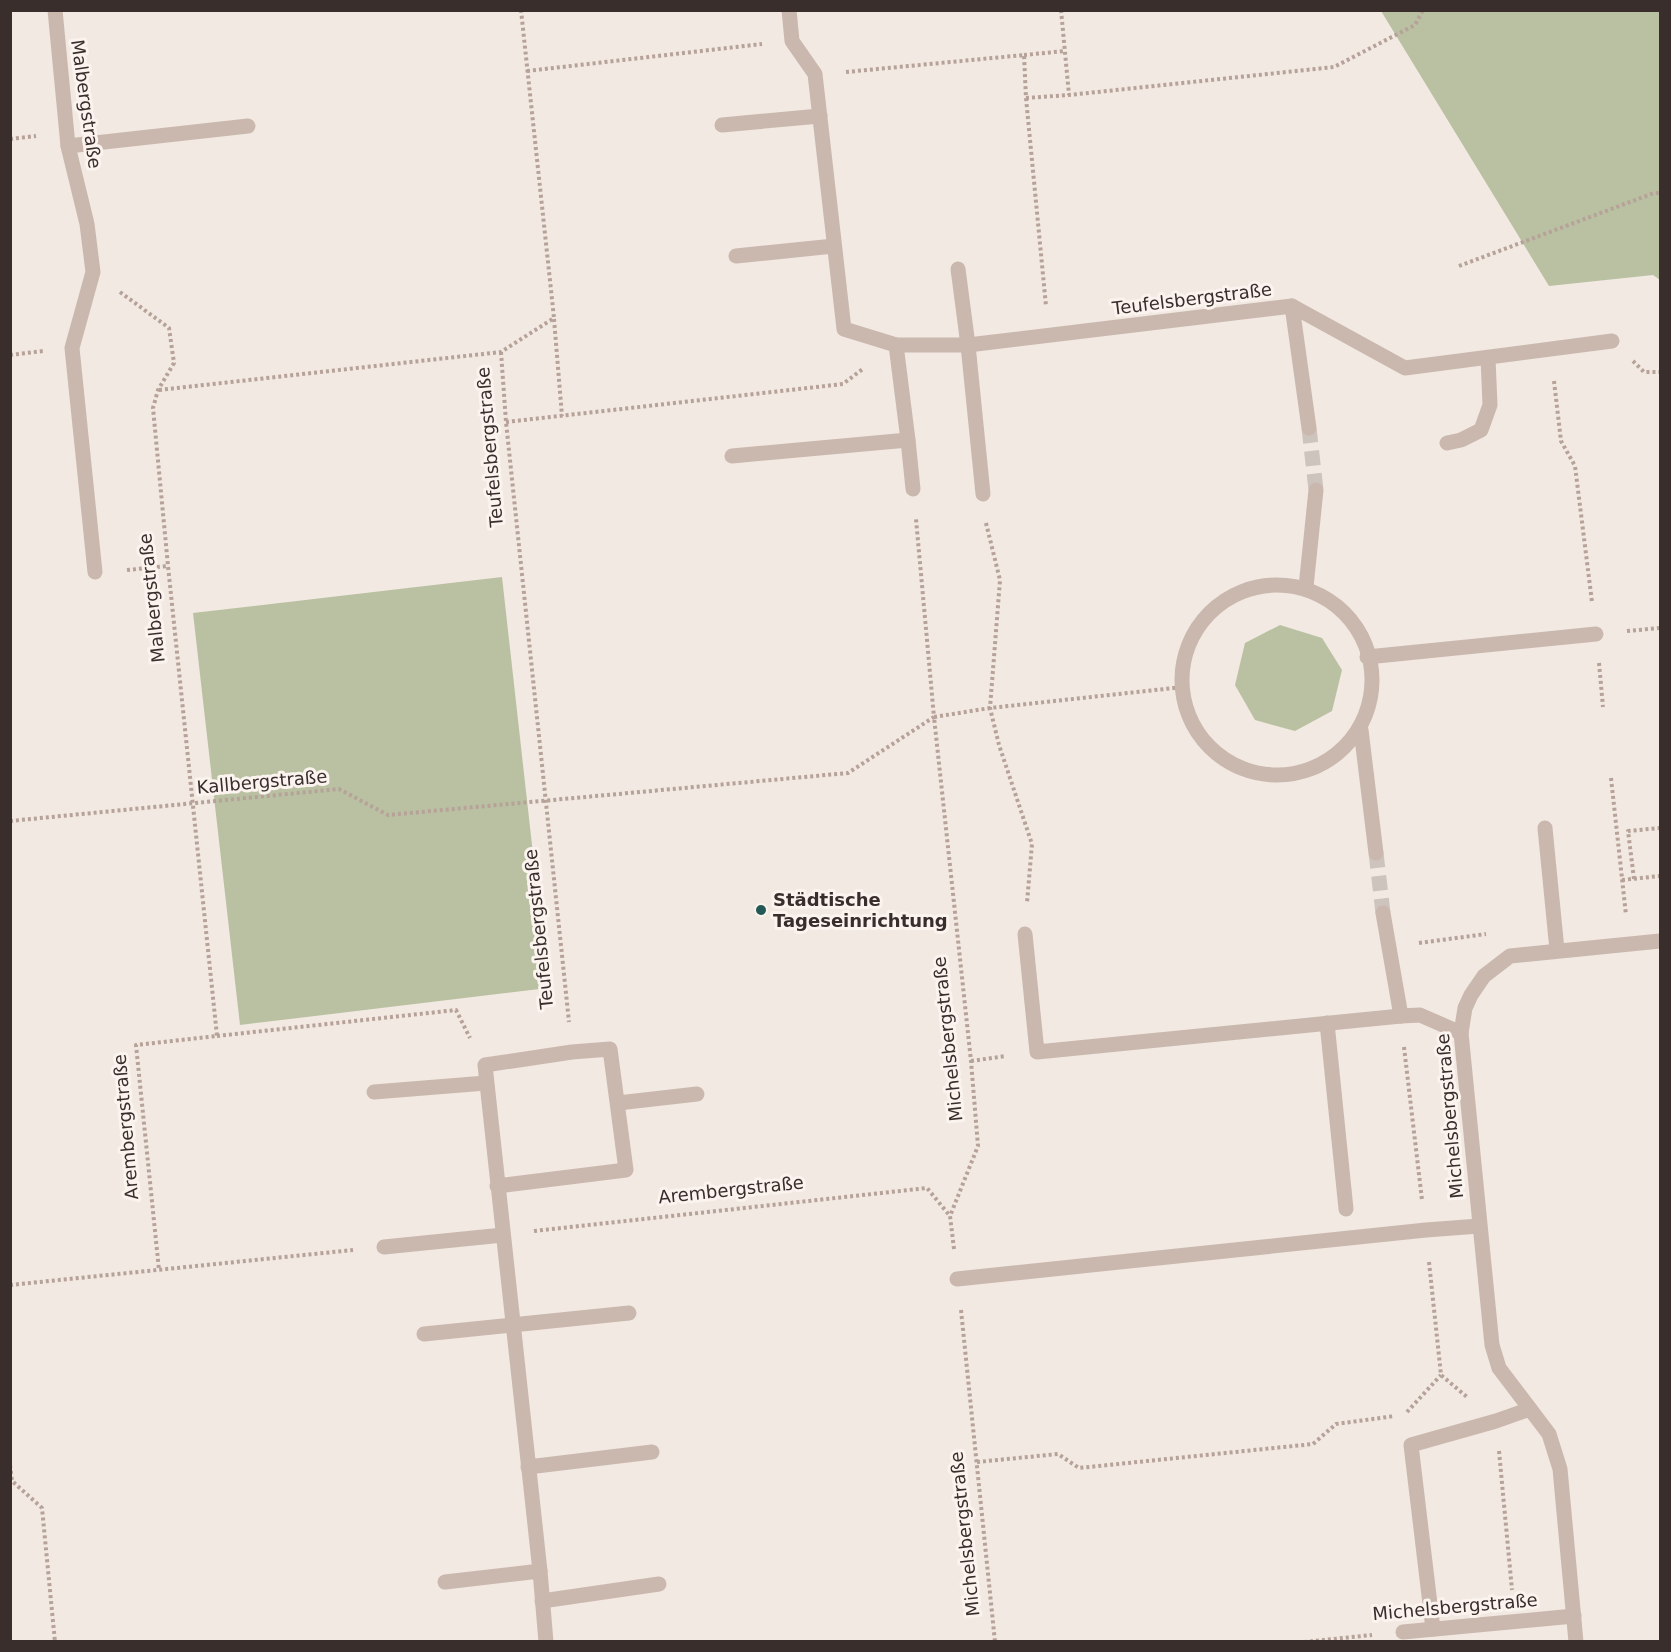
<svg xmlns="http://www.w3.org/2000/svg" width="1671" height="1652" viewBox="0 0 1671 1652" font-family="'DejaVu Sans',sans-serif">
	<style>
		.green { fill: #bac1a2 }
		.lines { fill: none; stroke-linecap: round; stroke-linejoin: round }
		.minor-tunnel { stroke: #cdc4be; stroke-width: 15; stroke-dasharray: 15 8; stroke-linecap: butt }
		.path { stroke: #b6a298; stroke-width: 4; stroke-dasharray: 3 3; stroke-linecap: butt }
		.minor { stroke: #cab8ae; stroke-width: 15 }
		.poi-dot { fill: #245856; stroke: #faf3ee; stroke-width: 2 }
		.labels { text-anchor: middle; stroke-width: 6; stroke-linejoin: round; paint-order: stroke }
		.street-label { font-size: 18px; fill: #392e2c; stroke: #faf3ee }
		.poi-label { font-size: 18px; font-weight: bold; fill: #392e2c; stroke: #faf3ee; text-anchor: start }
	</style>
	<rect width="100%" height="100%" fill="#f2e9e2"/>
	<!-- green -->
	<g class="green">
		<polygon points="1381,11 1660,11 1660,280 1653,275 1549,286"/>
		<polygon points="502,577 548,988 240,1025 193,613"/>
		<polygon points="1280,625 1322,638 1342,670 1332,711 1295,731 1255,720 1235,685 1245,643"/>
	</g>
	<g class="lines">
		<!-- minor-tunnel -->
		<g class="minor-tunnel">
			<polyline points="1309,428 1316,490"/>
			<polyline points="1376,853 1383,913"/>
		</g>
		<!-- path -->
		<g class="path">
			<polyline points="1061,10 1069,95"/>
			<polyline points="1024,55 1065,51"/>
			<polyline points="527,71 762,44"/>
			<polyline points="846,72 1024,55 1026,98 1046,306"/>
			<polyline points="1026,98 1069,95 1334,67 1415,25 1423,10"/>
			<polyline points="10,139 36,136"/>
			<polyline points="1459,266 1654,193 1660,193"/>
			<polyline points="120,292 169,328 174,363 158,390 153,408 168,566 217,1036 136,1045 159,1270"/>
			<polyline points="554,319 562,416"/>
			<polyline points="501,352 506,422 569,1022"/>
			<polyline points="10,355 43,351"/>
			<polyline points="1633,361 1644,372 1660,372"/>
			<polyline points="1554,381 1561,441 1575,466 1592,602"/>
			<polyline points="159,390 501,352 554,318 521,10"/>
			<polyline points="506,422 843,384 864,368"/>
			<polyline points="986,523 1000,580 990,708 999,745 1032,844 1027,903"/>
			<polyline points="127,570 168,566"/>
			<polyline points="1627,631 1660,628"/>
			<polyline points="1599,663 1603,707"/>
			<polyline points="1611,778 1626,915"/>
			<polyline points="10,821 339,789 388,815 848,773 934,717 916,519"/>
			<polyline points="1634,879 1628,831 1660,828"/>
			<polyline points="1622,880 1660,876"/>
			<polyline points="1419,943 1486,934"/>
			<polyline points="217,1036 456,1010 470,1038"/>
			<polyline points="1404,1047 1422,1200"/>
			<polyline points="971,1061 1006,1056"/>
			<polyline points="534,1231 927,1188 950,1216"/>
			<polyline points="954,1249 950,1216 978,1146 971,1061 934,717 990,708 1183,687"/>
			<polyline points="1429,1262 1441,1375 1467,1397"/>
			<polyline points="10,1285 353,1250"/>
			<polyline points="961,1310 995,1642"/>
			<polyline points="1407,1412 1441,1375"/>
			<polyline points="1499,1451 1512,1590"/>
			<polyline points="977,1462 1058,1454 1079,1468 1313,1444 1336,1424 1395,1416"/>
			<polyline points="10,1465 12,1481 42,1508 55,1642"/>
			<polyline points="1304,1642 1372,1635"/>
		</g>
		<!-- minor -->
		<g class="minor">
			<polyline points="55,10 68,146 87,224 93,272 72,348 95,572"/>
			<polyline points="789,10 792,41 815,74 844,329 896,345 968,345 1292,306 1405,368 1612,341"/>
			<polyline points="722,125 820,116"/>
			<polyline points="68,146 248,126"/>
			<polyline points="736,256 834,246"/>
			<polyline points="958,269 968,345 983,494"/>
			<polyline points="1292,306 1309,428"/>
			<polyline points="908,440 913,489"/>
			<polyline points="1447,443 1461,440 1481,430 1490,405 1488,358"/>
			<polyline points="732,456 908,440 896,345"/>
			<circle cx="1277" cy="680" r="95"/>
			<polyline points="1306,587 1316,490"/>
			<polyline points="1367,657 1596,634"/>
			<polyline points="1361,730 1376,853"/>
			<polyline points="1545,828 1557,950"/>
			<polyline points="1383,913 1401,1016"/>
			<polyline points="1025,934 1037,1052 1401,1016 1420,1015 1461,1033"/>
			<polyline points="1327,1023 1346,1209"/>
			<polyline points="374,1092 486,1083"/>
			<polyline points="618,1103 697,1094"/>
			<polyline points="497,1186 626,1170 610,1049 572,1052 485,1065 540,1571 546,1642"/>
			<polyline points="384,1247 503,1235"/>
			<polyline points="957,1279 1426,1230 1479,1226"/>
			<polyline points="424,1334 629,1313"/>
			<polyline points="528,1467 652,1452"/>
			<polyline points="445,1582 540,1571"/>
			<polyline points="542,1601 659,1584"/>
			<polyline points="1433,1629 1411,1445 1496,1421 1530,1409"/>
			<polyline points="1403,1632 1574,1616"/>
			<polyline points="1576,1642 1560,1469 1549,1434 1499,1368 1492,1345 1461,1033 1465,1008 1471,995 1484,976 1510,956 1660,941"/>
		</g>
	</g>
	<!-- markers -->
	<circle class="poi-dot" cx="761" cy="910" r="6"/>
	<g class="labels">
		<!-- street labels -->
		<g class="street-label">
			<text transform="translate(86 104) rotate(82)" y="6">Malbergstraße</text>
			<text transform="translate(1192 299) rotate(-7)" y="6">Teufelsbergstraße</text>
			<text transform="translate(490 447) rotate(-95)" y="6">Teufelsbergstraße</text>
			<text transform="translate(152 598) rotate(-96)" y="6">Malbergstraße</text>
			<text transform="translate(262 782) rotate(-5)" y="6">Kallbergstraße</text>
			<text transform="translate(539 929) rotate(-96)" y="6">Teufelsbergstraße</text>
			<text transform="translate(948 1039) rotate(-96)" y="6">Michelsbergstraße</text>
			<text transform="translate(1450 1116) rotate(-95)" y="6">Michelsbergstraße</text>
			<text transform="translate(126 1127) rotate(-95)" y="6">Arembergstraße</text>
			<text transform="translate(731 1190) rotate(-6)" y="6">Arembergstraße</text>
			<text transform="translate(965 1534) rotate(-96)" y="6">Michelsbergstraße</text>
			<text transform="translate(1455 1607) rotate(-5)" y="6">Michelsbergstraße</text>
		</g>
		<!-- poi labels -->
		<g class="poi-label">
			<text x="773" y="906">Städtische<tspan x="773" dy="21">Tageseinrichtung</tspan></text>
		</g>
	</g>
	<!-- border -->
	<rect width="1671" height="1652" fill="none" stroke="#392e2c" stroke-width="24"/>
</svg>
